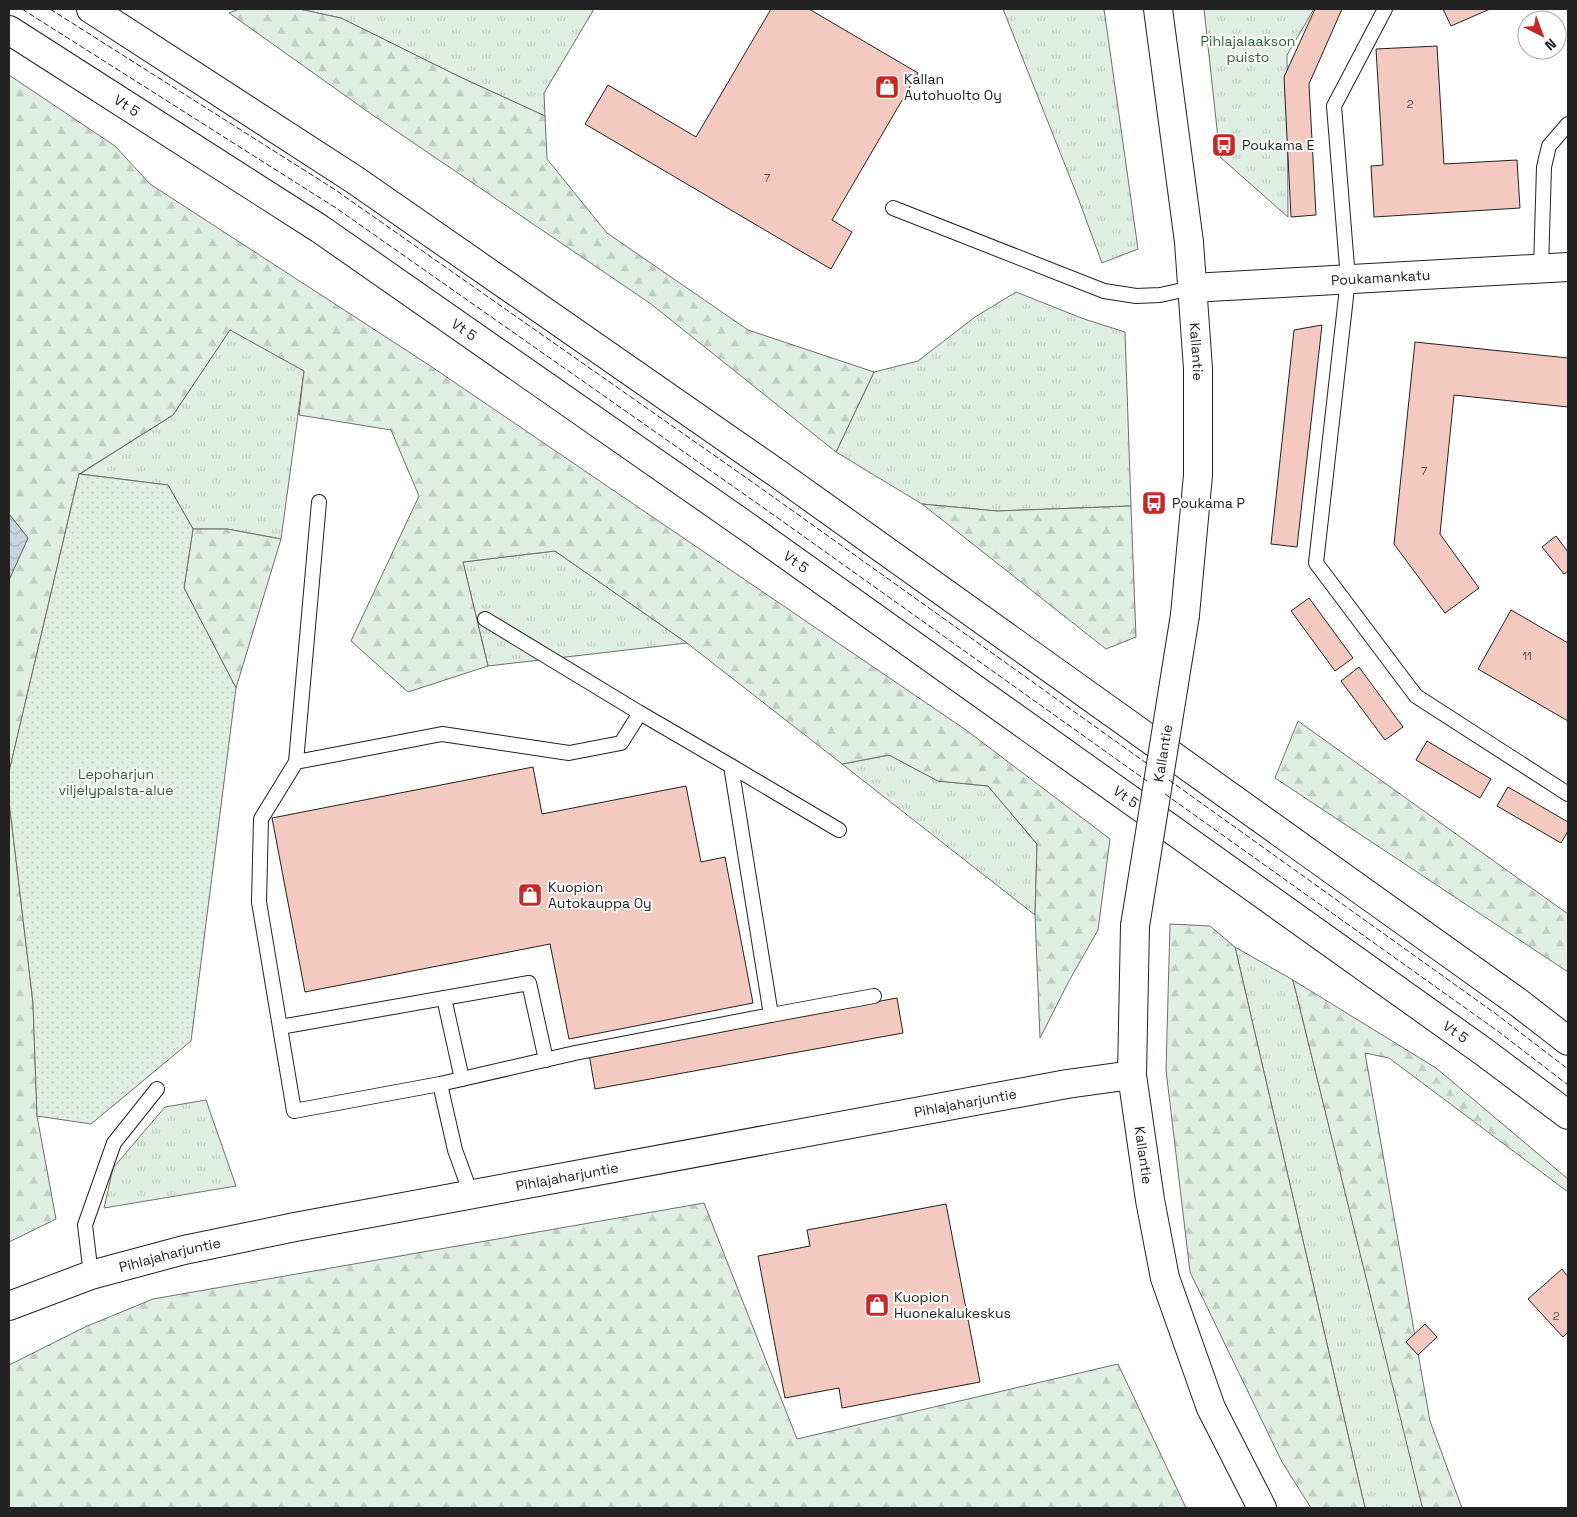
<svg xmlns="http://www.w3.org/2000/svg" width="1577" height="1517" viewBox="0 0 1577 1517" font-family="'Space Grotesk',sans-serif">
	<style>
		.grass { fill: url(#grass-tufts); stroke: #6f6f6f }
		.forest { fill: url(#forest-firs); stroke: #6f6f6f }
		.garden { fill: url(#garden-dots); stroke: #6f6f6f }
		.water { fill: url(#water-waves); stroke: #6f6f6f }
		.building { fill: #f3c9c0; stroke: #222 }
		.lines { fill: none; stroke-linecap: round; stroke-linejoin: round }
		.lane-casing { stroke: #222; stroke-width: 16 }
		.street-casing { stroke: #222; stroke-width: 30 }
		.secondary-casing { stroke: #222; stroke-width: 30 }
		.highway-casing { stroke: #222; stroke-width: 30 }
		.lane { stroke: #fff; stroke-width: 14 }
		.street { stroke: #fff; stroke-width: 28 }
		.secondary { stroke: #fff; stroke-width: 28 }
		.highway { stroke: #fff; stroke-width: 28 }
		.secondary-bridge-casing { stroke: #222; stroke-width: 30; stroke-linecap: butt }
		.secondary-bridge { stroke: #fff; stroke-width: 28 }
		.fence { stroke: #222; stroke-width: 1; stroke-dasharray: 6 2.5; stroke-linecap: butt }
		.labels { text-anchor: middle; stroke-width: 4; stroke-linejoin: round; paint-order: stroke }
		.number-label { font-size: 11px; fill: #564c4a }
		.park-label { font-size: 14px; fill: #2f5e38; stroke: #fff }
		.poi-label { font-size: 14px; fill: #222; stroke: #fff; text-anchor: start }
		.street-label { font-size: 14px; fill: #222; stroke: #fff }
	</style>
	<defs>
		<pattern id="grass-tufts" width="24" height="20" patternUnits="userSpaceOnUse" patternTransform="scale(1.25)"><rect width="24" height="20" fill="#e0efe3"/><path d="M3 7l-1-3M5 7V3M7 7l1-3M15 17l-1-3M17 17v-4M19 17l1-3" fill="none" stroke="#c0cdc2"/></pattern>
		<pattern id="forest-firs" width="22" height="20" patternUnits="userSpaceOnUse" patternTransform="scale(1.25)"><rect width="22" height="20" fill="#e0efe3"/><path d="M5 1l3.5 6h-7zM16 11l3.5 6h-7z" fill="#c0cdc2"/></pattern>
		<pattern id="garden-dots" width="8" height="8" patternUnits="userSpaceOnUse" patternTransform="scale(1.25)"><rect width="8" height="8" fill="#e0efe3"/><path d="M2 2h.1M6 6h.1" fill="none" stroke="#c0cdc2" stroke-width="1.8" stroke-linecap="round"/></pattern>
		<pattern id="water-waves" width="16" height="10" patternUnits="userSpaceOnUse" patternTransform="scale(1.25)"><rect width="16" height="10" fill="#c7d3dd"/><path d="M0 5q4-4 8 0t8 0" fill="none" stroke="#abb5bd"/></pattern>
	</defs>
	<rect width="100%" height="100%" fill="#fff"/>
	<!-- grass -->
	<g class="grass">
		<polygon points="299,9 594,9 544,93 545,116 460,77 341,18"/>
		<polygon points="1003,9 1104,9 1138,249 1102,263 1077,195"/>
		<polygon points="1204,9 1314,9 1287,55 1288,217 1220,157"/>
		<polygon points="1016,292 1084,319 1125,332 1131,506 997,511 922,504 836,452 874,372 918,361 975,317"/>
		<polygon points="230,329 304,371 281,539 227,529 193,529 168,485 80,474 173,415"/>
		<polygon points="555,551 687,643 488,666 463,562"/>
		<polygon points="889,755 938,781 988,786 1037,844 1035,915 842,764"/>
		<polygon points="1235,947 1293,980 1423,1508 1365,1508"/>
		<polygon points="206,1100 236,1186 104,1208 113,1168 165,1107"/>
	</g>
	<!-- forest -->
	<g class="forest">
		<polygon points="239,9 299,9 341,18 460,77 545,116 547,159 607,233 748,330 874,372 836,452 651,304 374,116 229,13"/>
		<polygon points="9,75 115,146 150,184 429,365 966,730 1110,839 1098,930 1069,981 1040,1038 1035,915 1037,844 988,786 938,781 889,755 842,764 687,643 555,551 463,562 488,666 408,692 351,641 419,496 391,430 299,415 304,371 230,330 173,415 79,474 9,772 9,580 28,538 9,514"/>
		<polygon points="922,504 997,511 1131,506 1136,637 1106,649"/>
		<polygon points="193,529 227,529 281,539 236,688 184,588"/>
		<polygon points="1298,721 1568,914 1568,972 1275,778"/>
		<polygon points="9,801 33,1003 37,1116 56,1219 9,1242"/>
		<polygon points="1170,924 1210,926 1235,947 1365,1508 1311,1508 1282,1462 1190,1272 1166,1070"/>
		<polygon points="1293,980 1436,1068 1568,1179 1568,1192 1389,1058 1365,1053 1430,1421 1462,1508 1423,1508 1422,1506"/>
		<polygon points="704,1203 797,1439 1118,1364 1186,1508 9,1508 9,1365 85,1327 153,1299"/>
	</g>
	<!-- garden -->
	<polygon class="garden" points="79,474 168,485 193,529 184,588 236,688 191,1041 91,1124 37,1116 33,1003 9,801 9,772"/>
	<!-- water -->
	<polygon class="water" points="9,514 28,538 9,580"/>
	<!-- building -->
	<g class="building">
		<polygon points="771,9 809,9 918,73 832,220 852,232 831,269 585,124 608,85 696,137"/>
		<polygon points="1315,9 1342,9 1309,84 1316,215 1291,217 1284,77"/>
		<polygon points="1443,9 1490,9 1451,26"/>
		<polygon points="1437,46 1444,164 1517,160 1520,208 1374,217 1371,166 1383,165 1376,49"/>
		<polygon points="1322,325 1297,547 1271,544 1294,330"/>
		<polygon points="1415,342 1568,358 1568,407 1454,395 1440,534 1479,588 1445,613 1394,544"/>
		<polygon points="1556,536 1568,552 1568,571 1564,574 1542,547"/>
		<polygon points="1309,598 1353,658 1335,671 1291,611"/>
		<polygon points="1511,610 1568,643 1568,721 1478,669"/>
		<polygon points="1359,667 1403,727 1385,740 1341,681"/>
		<polygon points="1427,741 1491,779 1480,798 1416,760"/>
		<polygon points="533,767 542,814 686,786 701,862 725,857 753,1003 569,1039 550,944 305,992 272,818"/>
		<polygon points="1508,787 1568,822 1568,831 1561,843 1497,806"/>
		<polygon points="897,998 903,1033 595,1089 589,1054"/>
		<polygon points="946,1204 980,1382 842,1408 839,1388 785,1398 758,1256 810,1246 807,1230"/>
		<polygon points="1562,1269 1568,1277 1568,1332 1563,1337 1528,1299"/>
		<polygon points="1425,1324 1437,1337 1418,1355 1406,1342"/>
	</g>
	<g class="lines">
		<defs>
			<g id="lane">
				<polyline points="1385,9 1334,106 1348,279 1316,563 1416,696 1568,794"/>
				<polyline points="893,208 1104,291 1136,296 1160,295 1192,288"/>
				<polyline points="1541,269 1544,167 1549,146 1568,124"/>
				<polyline points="485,619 640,713"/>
				<polyline points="296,762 319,502"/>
				<polyline points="731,766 839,830"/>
				<polyline points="444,998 462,1079"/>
				<polyline points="771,1015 874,996"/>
				<polyline points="280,1027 529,983 546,1060"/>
				<polyline points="440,1084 575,1053 771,1015 731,766 640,713 621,743 569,753 442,734 296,762 261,819 259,902 294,1111 440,1084 455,1150 471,1194"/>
				<polyline points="91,1275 85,1225 114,1143 157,1089"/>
			</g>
			<g id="street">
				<path id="s1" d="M1192,288L1568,267"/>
			</g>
			<g id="secondary">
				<path id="s2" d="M1158,9L1189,242L1198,369V475L1185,615"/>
				<path id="s3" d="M1135,926L1132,1075L1150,1200L1165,1278L1211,1408L1262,1508"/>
				<path id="s4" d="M9,1306L91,1275L184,1250L295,1227L1067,1084L1132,1075"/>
			</g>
			<g id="highway">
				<polyline points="91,9 355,180 781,476 1519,1003 1568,1041"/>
				<path id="s5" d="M9,30L320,229L746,526L1484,1052L1568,1115"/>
			</g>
		</defs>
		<!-- lane casing -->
		<use href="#lane" class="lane-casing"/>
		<!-- street casing -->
		<use href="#street" class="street-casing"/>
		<!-- secondary casing -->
		<use href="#secondary" class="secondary-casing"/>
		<!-- highway casing -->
		<use href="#highway" class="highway-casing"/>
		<!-- lane -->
		<use href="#lane" class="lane"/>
		<!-- street -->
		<use href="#street" class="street"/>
		<!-- secondary -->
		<use href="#secondary" class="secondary"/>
		<!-- highway -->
		<use href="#highway" class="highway"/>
		<defs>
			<g id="secondary-bridge">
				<path id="s6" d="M1135,926L1185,615"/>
			</g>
		</defs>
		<!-- secondary-bridge casing -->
		<use href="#secondary-bridge" class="secondary-bridge-casing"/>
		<!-- secondary-bridge -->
		<use href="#secondary-bridge" class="secondary-bridge"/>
		<!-- fence -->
		<g class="fence">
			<polyline points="22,9 336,208 761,506 1147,781"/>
			<polyline points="50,9 334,189 758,486 1149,765"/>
			<polyline points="1169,780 1496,1014 1568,1069"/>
			<polyline points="1165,794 1499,1032 1568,1085"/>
		</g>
	</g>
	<!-- icons -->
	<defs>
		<symbol id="shop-square" viewBox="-11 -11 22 22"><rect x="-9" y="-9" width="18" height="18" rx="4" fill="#c62828" stroke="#fff"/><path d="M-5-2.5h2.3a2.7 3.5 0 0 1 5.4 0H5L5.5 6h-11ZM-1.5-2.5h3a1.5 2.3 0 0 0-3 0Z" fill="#fff"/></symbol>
		<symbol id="bus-square" viewBox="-11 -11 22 22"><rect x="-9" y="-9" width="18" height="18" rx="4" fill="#c62828" stroke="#fff"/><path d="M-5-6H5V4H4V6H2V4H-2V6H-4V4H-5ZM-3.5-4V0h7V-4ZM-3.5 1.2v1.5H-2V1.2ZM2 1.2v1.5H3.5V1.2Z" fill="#fff"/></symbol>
	</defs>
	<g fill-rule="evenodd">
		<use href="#shop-square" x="873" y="73" width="28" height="28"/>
		<use href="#bus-square" x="1210" y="131" width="28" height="28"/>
		<use href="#bus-square" x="1140" y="489" width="28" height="28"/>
		<use href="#shop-square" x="516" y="881" width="28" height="28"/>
		<use href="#shop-square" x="863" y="1291" width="28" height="28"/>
	</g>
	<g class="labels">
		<!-- number labels -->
		<g class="number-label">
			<text x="1410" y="108">2</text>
			<text x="767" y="182">7</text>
			<text x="1424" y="475">7</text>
			<text x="1527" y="660">11</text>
			<text x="1556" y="1320">2</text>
		</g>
		<!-- park labels -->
		<g class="park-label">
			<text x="1248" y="46">Pihlajalaakson<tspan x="1248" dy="16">puisto</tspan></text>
			<text x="116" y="779">Lepoharjun<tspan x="116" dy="16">viljelypalsta-alue</tspan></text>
		</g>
		<!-- poi labels -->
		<g class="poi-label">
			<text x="904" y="84">Kallan<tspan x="904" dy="16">Autohuolto Oy</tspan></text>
			<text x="1242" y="150">Poukama E</text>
			<text x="1172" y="508">Poukama P</text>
			<text x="548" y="892">Kuopion<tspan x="548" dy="16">Autokauppa Oy</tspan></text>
			<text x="894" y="1302">Kuopion<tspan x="894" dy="16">Huonekalukeskus</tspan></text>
		</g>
		<!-- street labels -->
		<g class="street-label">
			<text dy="5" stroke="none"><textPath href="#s5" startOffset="140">Vt 5</textPath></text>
			<text dy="5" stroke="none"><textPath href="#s1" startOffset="189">Poukamankatu</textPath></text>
			<text dy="5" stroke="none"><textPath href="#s5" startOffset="545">Vt 5</textPath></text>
			<text dy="5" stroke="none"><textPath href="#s2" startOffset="345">Kallantie</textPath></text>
			<text dy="5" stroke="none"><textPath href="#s5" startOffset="950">Vt 5</textPath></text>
			<text dy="5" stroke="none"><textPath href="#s6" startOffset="175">Kallantie</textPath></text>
			<text dy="5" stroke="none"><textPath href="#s5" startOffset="1355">Vt 5</textPath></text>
			<text dy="5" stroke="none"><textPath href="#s5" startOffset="1760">Vt 5</textPath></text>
			<text dy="5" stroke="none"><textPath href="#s4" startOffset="979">Pihlajaharjuntie</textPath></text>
			<text dy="5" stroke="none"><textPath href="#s3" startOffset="230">Kallantie</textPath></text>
			<text dy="5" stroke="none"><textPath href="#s4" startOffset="574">Pihlajaharjuntie</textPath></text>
			<text dy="5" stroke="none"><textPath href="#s4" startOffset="169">Pihlajaharjuntie</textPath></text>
		</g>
	</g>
	<!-- border -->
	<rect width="1577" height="1517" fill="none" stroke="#222222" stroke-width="20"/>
	<!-- north arrow -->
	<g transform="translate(1542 35) rotate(138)"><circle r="24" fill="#ffffff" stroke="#a7a7a7"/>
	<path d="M0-4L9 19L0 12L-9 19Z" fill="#c62828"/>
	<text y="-8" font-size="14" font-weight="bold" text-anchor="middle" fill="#222222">N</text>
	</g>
</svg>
